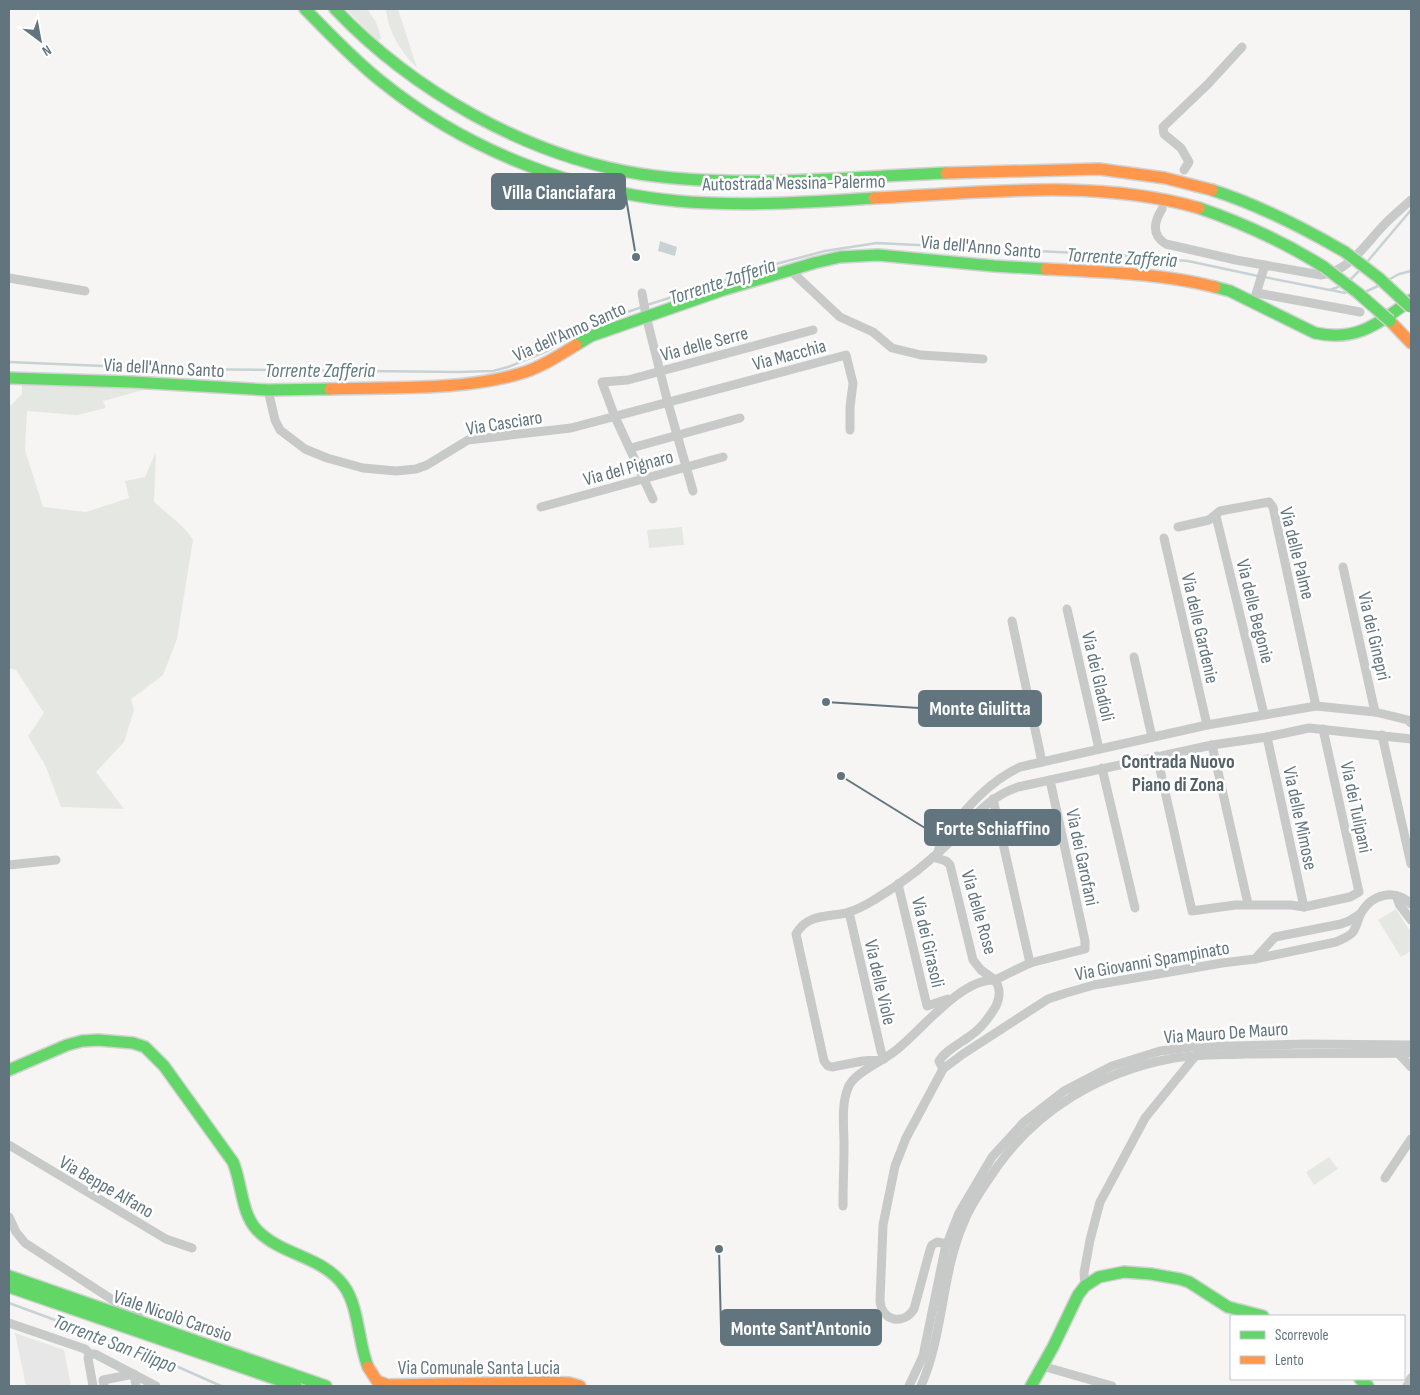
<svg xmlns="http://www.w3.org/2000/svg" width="1420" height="1395" viewBox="0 0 1420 1395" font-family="'Sofia Sans Condensed',sans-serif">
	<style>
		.built { fill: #e6e7e6 }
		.green { fill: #e5e7e2 }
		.water { fill: #c8d2d4 }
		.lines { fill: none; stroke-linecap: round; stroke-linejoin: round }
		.stream { stroke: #c8d2d4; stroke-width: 2.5 }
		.fast-casing { stroke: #d1d2d2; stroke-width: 14 }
		.slow-casing { stroke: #d1d2d2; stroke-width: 14 }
		.street { stroke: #c8caca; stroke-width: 9 }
		.fast { stroke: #63d668; stroke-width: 11 }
		.slow { stroke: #ff974d; stroke-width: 11 }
		.fast-bridge-casing { stroke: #d2d2d2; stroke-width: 14; stroke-linecap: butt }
		.fast-bridge { stroke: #63d668; stroke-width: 11 }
		.labels { text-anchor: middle; stroke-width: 5; stroke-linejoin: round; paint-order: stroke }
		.street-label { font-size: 19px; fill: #62757e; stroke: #fff }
		.water-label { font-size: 20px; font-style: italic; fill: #627b80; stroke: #fff }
		.neighbourhood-label { font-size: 20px; font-weight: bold; fill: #546269; stroke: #fff }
		.leader { fill: none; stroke: #62757e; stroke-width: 2 }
		.callout-dot { fill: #62757e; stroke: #fff; stroke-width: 2 }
		.callout { fill: #62757e; stroke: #62757e; stroke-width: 2 }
		.callout-label { font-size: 20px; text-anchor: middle; font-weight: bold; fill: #fff }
	</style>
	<rect width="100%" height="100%" fill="#f6f5f4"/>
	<!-- built -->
	<polygon class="built" points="15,1333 64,1350 71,1386 26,1386"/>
	<!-- green -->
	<g class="green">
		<polygon points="346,9 367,9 376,22 381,38 378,41"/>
		<path d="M386,9H398L417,68C401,53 388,31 386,9Z"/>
		<path d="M22,383L147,389L103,401L106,408L77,415L27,411L25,450L43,507L86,512L129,498L125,481L145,477L156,452L154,502C167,514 185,526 193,540L177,639L163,675L131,699L134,710L124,742L96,772L124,809L61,807L46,767L28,736L44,713L16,670L9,668V407L22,394Z"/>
		<polygon points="682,527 684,545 649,548 647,530"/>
		<polygon points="1396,909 1411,933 1411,951 1401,957 1378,920"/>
		<polygon points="1329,1157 1338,1169 1314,1185 1306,1172"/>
	</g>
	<!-- water -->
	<polygon class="water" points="660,241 677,247 675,256 658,251"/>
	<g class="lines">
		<!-- stream -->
		<g class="stream">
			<polyline points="1367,262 1411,210"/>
			<polyline points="1264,277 1330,290 1338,287"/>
			<polyline points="1390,279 1399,274 1411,271"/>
			<polyline points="1350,280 1360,270"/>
			<polyline points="1331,290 1345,293"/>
			<polyline points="1365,292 1378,286"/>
			<polyline points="647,305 776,264 825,251 877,243 1119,255 1188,261 1258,276"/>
			<polyline points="9,362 174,369 458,372 493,371 508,367 547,351 590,325 642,307"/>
			<polyline points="9,1303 158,1358 221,1386"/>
		</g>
		<defs>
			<g id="fast">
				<path d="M305,9C330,34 354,60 382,82C465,149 571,191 677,201C742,207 809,202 874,198"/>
				<path d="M335,9C413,91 527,156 640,174C740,189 846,177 946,173"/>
				<path d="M1212,190C1259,205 1302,227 1345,252"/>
				<path d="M1199,208C1243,223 1284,242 1324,267"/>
				<path d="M1215,287L1230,291L1315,333C1358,342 1378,323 1411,300"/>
				<polyline points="576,345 591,336 723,290 814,263 840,257 878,255 994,266 1046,269"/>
				<polyline points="9,378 132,382 268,390 330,389"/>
				<path d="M9,1070L67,1045L82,1041L98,1040L133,1043L145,1047L164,1066L233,1162C242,1183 241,1213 257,1230C282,1256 323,1256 344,1286C359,1307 358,1342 368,1367"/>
				<polyline points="9,1276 326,1386"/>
				<polyline points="9,1287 296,1386"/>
				<polyline points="1360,1379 1368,1386"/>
				<polyline points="1031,1386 1053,1347 1078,1295 1085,1286 1099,1277 1124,1272 1151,1274 1180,1279 1189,1282 1228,1307 1263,1316"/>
			</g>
			<g id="slow">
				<polyline points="946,173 1099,169 1165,178 1212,190"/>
				<path d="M874,198C981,193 1094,178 1199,208"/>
				<path d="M1046,269C1102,272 1161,273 1215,287"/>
				<polyline points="1390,321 1411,343"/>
				<path d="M330,389C391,387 467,391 525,372C543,366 560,355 576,345"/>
				<polyline points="368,1367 377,1381 388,1385 546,1382 569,1383 580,1386"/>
			</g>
		</defs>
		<!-- fast casing -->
		<use href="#fast" class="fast-casing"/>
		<!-- slow casing -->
		<use href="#slow" class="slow-casing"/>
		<!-- street -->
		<g class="street">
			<polyline points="1184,170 1189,162 1181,148 1164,134 1163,127 1208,84 1242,47"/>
			<path d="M1162,209C1154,222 1151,235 1166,244L1236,260L1321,275C1348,272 1365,245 1382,227C1391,217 1401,209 1411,200"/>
			<polyline points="790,270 840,317 873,332 892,348 921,355 983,359"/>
			<polyline points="9,278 85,291"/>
			<polyline points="642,293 646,316 668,403 693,491"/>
			<polyline points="1257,293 1360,312"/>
			<polyline points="1255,297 1265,265"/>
			<polyline points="268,390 275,420 280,430 305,449 327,458 363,468 396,471 416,469 427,465 468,440 571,428 846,355 853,383 850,407 850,430"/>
			<polyline points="631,448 740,418"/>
			<polyline points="653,499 615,417 602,382 628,380 813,330"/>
			<polyline points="541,507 723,457"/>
			<polyline points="1216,516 1264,714"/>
			<polyline points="1178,527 1209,520 1220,511 1269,502 1273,507 1316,706"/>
			<polyline points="1164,538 1207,725"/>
			<polyline points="1343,567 1375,712"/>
			<polyline points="1067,609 1099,749"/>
			<polyline points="1012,621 1042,762"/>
			<polyline points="1134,657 1152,737"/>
			<polyline points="1382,735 1411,864"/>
			<polyline points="1267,737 1304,907"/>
			<polyline points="1212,745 1248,904"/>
			<polyline points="1157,756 1192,911 1235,905 1291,905 1304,907 1350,897 1359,892 1323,729"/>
			<polyline points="1102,768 1135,908"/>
			<polyline points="993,799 1030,963"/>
			<path d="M938,852L941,840L945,834C968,807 988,782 1020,767L1207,725L1316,706L1375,712L1408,720L1411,723"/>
			<polyline points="933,857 946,861 950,865 973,960 981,970 995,980 1030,963 1085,949 1085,941 1050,780"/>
			<polyline points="9,865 56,860"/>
			<polyline points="898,884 927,1006 948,999"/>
			<polyline points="1397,897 1399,904 1411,920"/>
			<path d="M849,912L881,1051L884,1059L863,1061L832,1067L828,1066L824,1061L796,934C807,914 827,917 846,913C856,910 866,905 874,900C903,883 932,860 956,836C976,815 989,797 1018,787L1212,745L1267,737L1309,728L1411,739"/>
			<polyline points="1255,959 1275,937 1341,924 1349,921 1360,914"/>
			<polyline points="1399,1054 1411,1067"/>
			<polyline points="9,1145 166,1239 192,1248"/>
			<polyline points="1385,1178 1411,1139"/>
			<path d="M843,1206C843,1185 844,1165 844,1145C844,1127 841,1105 848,1088C853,1073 883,1061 895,1051C921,1031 961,978 995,980C1001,989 1000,997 996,1006C989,1018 982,1028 970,1036C959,1044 946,1050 939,1061L943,1069"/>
			<polyline points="9,1217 16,1232 25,1243 139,1317"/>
			<path d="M947,1244L937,1242L932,1245L930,1250L914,1309C903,1326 882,1321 880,1301L883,1225L895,1166L906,1138L943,1069L963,1054L1048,999L1066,993L1094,985L1222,963L1255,959L1336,942C1342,939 1349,937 1353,932C1357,926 1358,919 1361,913C1372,894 1395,888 1411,904"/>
			<polyline points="1085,1286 1084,1273 1090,1240 1100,1202 1145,1118 1197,1054"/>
			<polyline points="9,1323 85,1349 90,1354 95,1354 156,1386"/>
			<polyline points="90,1354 88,1358 93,1386"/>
			<polyline points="1042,1366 1112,1386"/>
			<polyline points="104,1386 103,1380 134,1374 136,1386"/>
			<polyline points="909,1386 923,1356 945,1249 959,1213 992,1157 1024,1122 1064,1091 1112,1066 1160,1051 1191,1047 1306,1044 1411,1045"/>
			<path d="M921,1386C944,1334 941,1274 964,1222C972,1202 985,1185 997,1167C1037,1110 1101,1072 1169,1059C1194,1054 1220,1055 1245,1054C1300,1053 1356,1054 1411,1053"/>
			<polyline points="1407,1386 1411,1378"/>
		</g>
		<!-- fast -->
		<use href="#fast" class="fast"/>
		<!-- slow -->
		<use href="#slow" class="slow"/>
		<defs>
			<g id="fast-bridge">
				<polyline points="1345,252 1379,278 1410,307"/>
				<polyline points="1324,267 1358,293 1390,321"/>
			</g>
		</defs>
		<!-- fast-bridge casing -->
		<use href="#fast-bridge" class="fast-bridge-casing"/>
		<!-- fast-bridge -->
		<use href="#fast-bridge" class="fast-bridge"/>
	</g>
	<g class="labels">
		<!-- street labels -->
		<g class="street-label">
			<text transform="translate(794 182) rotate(-1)" y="7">Autostrada Messina-Palermo</text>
			<text transform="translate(981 246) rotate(5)" y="7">Via dell'Anno Santo</text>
			<text transform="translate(569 331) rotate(-24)" y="7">Via dell'Anno Santo</text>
			<text transform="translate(704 343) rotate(-15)" y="7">Via delle Serre</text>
			<text transform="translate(789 354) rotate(-15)" y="7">Via Macchia</text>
			<text transform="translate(164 367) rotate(3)" y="7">Via dell'Anno Santo</text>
			<text transform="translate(504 422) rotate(-9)" y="7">Via Casciaro</text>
			<text transform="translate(628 467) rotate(-15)" y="7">Via del Pignaro</text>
			<text transform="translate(1298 553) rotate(76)" y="7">Via delle Palme</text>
			<text transform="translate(1256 611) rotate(76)" y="7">Via delle Begonie</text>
			<text transform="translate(1201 628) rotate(77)" y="7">Via delle Gardenie</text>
			<text transform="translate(1375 636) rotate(77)" y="7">Via dei Ginepri</text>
			<text transform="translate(1099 676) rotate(77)" y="7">Via dei Gladioli</text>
			<text transform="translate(1357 807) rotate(78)" y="7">Via dei Tulipani</text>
			<text transform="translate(1301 818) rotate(78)" y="7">Via delle Mimose</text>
			<text transform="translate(1083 857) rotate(78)" y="7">Via dei Garofani</text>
			<text transform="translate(980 912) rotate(74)" y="7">Via delle Rose</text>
			<text transform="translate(929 942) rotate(77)" y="7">Via dei Girasoli</text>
			<text transform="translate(1152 960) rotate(-10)" y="7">Via Giovanni Spampinato</text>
			<text transform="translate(881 982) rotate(77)" y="7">Via delle Viole</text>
			<text transform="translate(1226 1032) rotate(-4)" y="7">Via Mauro De Mauro</text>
			<text transform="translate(107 1186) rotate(30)" y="7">Via Beppe Alfano</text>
			<text transform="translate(173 1315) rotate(19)" y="7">Viale Nicolò Carosio</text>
			<text x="479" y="1374">Via Comunale Santa Lucia</text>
		</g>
		<!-- water labels -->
		<g class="water-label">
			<text transform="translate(1122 257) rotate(3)" y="7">Torrente Zafferia</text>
			<text transform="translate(722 281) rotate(-18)" y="7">Torrente Zafferia</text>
			<text x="320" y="377">Torrente Zafferia</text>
			<text transform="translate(115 1343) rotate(21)" y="7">Torrente San Filippo</text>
		</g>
		<!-- neighbourhood labels -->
		<g class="neighbourhood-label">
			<text x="1178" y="768">Contrada Nuovo<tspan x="1178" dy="23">Piano di Zona</tspan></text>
		</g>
	</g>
	<!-- callouts -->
	<path class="leader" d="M636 257L625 192M826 702L919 708M841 776L925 828M719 1249L721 1328"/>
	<g class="callout-dot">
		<circle cx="636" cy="257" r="5"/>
		<circle cx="826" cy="702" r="5"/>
		<circle cx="841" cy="776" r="5"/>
		<circle cx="719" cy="1249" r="5"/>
	</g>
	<g class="callout">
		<rect x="492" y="174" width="133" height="35" rx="5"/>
		<rect x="919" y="691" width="122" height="35" rx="5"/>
		<rect x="925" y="810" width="135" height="35" rx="5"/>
		<rect x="721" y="1310" width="160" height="35" rx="5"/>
	</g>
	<g class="callout-label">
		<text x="559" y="199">Villa Cianciafara</text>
		<text x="980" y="715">Monte Giulitta</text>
		<text x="993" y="835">Forte Schiaffino</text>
		<text x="801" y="1335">Monte Sant'Antonio</text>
	</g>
	<!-- border -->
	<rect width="1420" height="1395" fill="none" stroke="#62757e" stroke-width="20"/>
	<!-- legend -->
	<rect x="1230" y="1315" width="175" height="65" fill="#ffffff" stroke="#c0c8cb"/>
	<rect x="1240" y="1331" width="25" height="8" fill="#63d668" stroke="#c0c8cb"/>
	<text x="1275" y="1340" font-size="15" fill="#62757e">Scorrevole</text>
	<rect x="1240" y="1356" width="25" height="8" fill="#ff974d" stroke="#c0c8cb"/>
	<text x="1275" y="1365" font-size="15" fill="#62757e">Lento</text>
	<!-- north arrow -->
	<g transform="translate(40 40) rotate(148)" stroke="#ffffff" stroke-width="4" paint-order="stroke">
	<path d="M0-4L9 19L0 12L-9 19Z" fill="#62757e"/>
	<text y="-8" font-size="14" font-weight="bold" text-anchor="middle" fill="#62757e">N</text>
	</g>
</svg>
